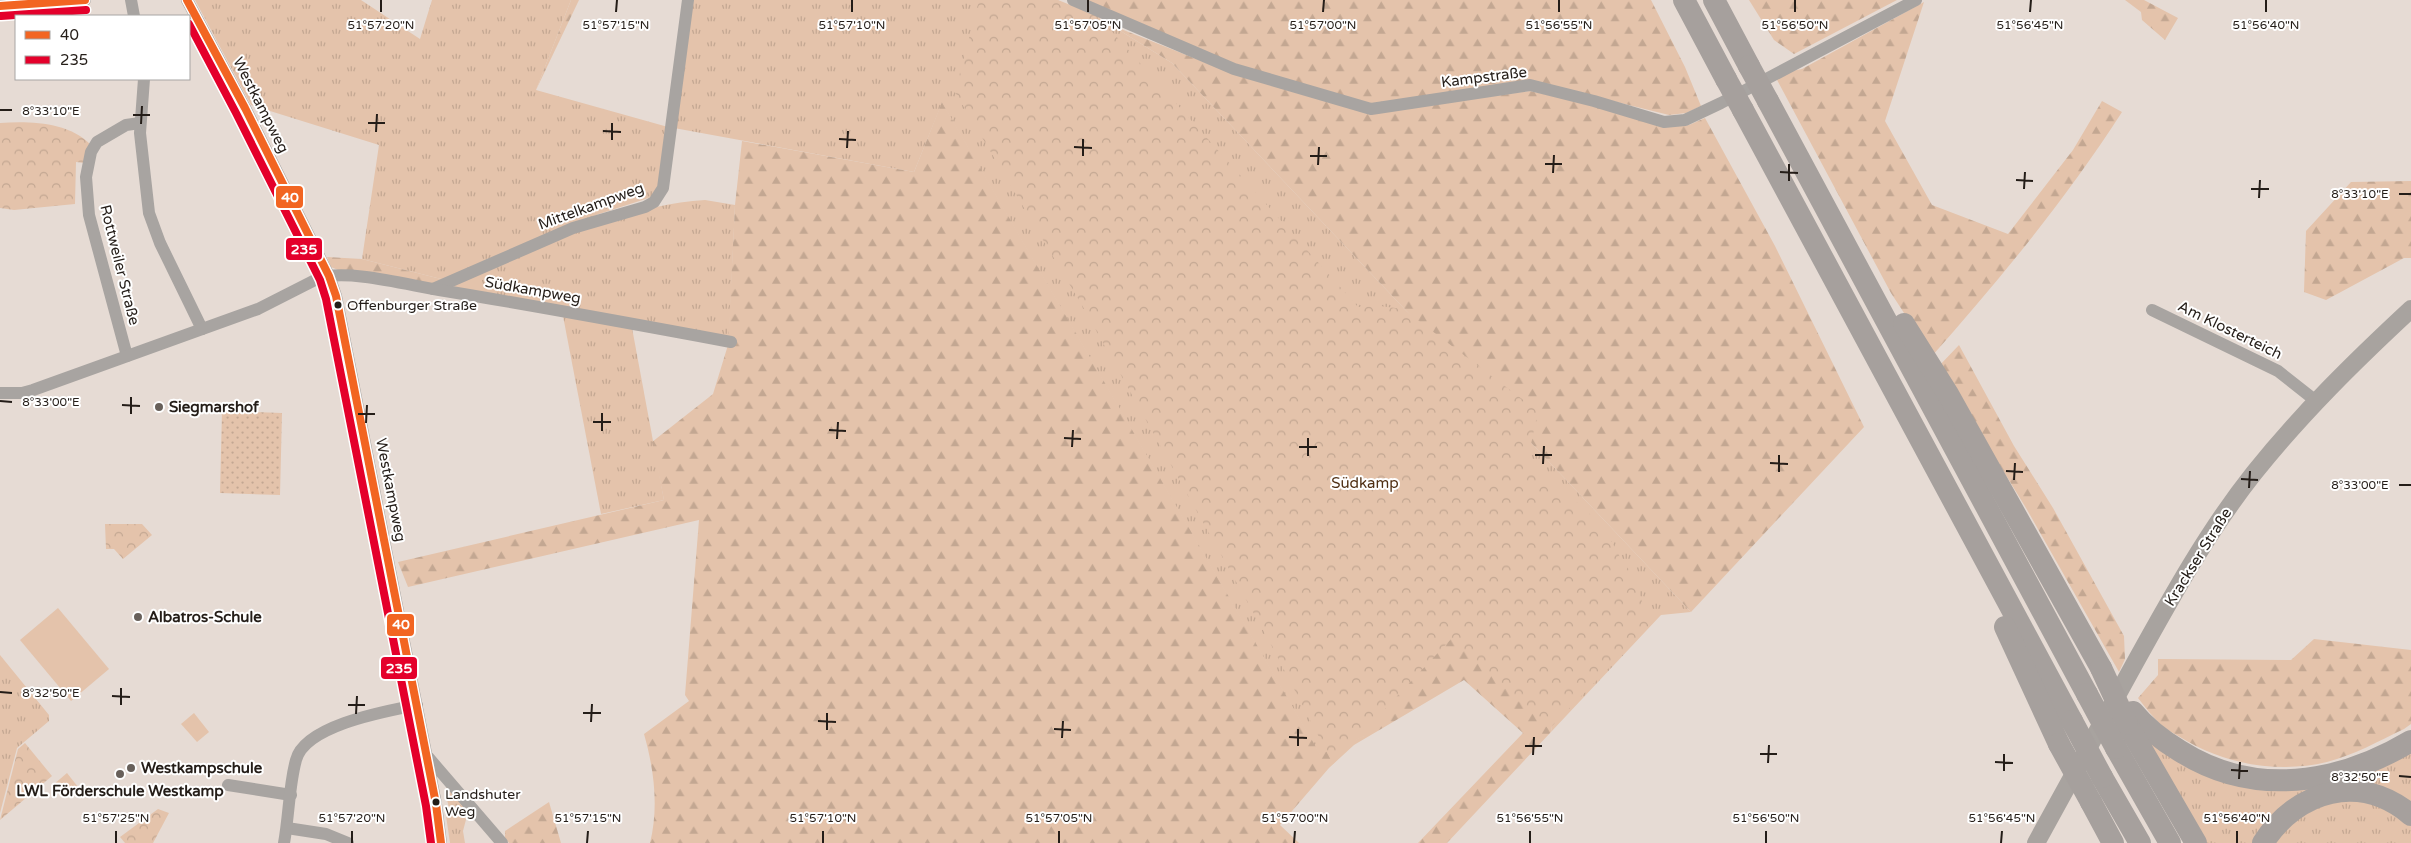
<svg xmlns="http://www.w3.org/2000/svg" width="2411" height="843" viewBox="0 0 2411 843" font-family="'Varela Round',sans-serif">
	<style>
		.grass { fill: url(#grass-tufts) }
		.forest { fill: url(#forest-firs) }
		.park { fill: url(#park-crowns) }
		.garden { fill: url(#garden-dots) }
		.pitch { fill: #e4c3ab }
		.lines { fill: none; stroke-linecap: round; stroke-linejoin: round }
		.street { stroke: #a8a4a1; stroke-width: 12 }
		.secondary { stroke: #a8a39f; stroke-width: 18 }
		.highway { stroke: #a6a09d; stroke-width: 22 }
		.highway-bridge { stroke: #a6a09d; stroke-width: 22 }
		.bus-1-casing { stroke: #fff; stroke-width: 11 }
		.bus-2-casing { stroke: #fff; stroke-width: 11 }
		.bus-1 { stroke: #f26522; stroke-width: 8 }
		.bus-2 { stroke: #e4002b; stroke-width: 8 }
		.ticks { fill: none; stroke: #241d18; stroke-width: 2 }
		.bus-dot { fill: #241d18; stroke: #fff; stroke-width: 2 }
		.poi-dot { fill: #68605a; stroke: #fff; stroke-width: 2 }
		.labels { text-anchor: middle; stroke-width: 4; stroke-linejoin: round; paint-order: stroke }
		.bus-label { font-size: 14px; fill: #241d18; stroke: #fff; text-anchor: start }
		.street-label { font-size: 15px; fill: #241d18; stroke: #fff }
		.poi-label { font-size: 15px; font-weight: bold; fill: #241d18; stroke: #fff; text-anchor: start }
		.park-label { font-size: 15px; fill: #502f13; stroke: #fff }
		.ticks-label { font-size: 12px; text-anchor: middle; fill: #241d18; stroke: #fff; stroke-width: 4; stroke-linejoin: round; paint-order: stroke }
		.line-badge { stroke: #fff; stroke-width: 2 }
		.badge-label { font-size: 14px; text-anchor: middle; font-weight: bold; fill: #fff }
	</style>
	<defs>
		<pattern id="grass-tufts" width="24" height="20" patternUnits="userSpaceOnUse" patternTransform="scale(1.25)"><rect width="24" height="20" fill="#e4c3ab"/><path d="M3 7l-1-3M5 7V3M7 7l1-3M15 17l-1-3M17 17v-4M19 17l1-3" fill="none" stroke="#c3a792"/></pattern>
		<pattern id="forest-firs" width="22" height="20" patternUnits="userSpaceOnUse" patternTransform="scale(1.25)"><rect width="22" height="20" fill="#e4c3ab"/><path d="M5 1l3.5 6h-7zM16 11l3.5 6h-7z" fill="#c3a792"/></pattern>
		<pattern id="park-crowns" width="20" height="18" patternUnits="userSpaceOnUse" patternTransform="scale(1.25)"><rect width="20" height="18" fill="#e4c3ab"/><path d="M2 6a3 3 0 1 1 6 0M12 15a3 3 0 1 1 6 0" fill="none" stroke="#c3a792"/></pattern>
		<pattern id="garden-dots" width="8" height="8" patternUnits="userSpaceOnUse" patternTransform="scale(1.25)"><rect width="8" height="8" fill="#e4c3ab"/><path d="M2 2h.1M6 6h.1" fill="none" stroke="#c3a792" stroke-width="1.8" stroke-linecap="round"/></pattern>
	</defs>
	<rect width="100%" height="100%" fill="#e6dbd4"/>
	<!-- grass -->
	<g class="grass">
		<polygon points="195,0 361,0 420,39 432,0 571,0 536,90 668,127 661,194 599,214 445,280 362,259 379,145 251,105"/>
		<polygon points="689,0 1057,0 1111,25 1172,63 1691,612 1661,615 1551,732 1563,663 1031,96 1365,736 1320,755 942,103 914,172 674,128"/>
		<path d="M705,200L735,205L729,338L454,289L453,284C534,250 616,206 705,200Z"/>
		<polygon points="563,316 632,328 664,500 601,514"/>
		<polygon points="0,655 49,715 49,721 17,748 0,813"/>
		<polygon points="2139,730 2235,782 2411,749 2411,805 2352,784 2256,843 2207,843"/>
		<polygon points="447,786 468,812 463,831 465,843 450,843 445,809 449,808 445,791"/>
		<polygon points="2356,798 2384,806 2411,826 2411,843 2271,843 2301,809"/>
	</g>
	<!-- forest -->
	<g class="forest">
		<polygon points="571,0 579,0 536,90"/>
		<polygon points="1084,0 1651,0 1685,67 1701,106 1686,113 1669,115 1532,81 1372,104 1240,66"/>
		<polygon points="1749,0 1897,0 1794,54 1774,40"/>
		<polygon points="2125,0 2144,0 2178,18 2165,40 2142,20 2141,12"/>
		<path d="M1924,2L1885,121L1932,205L2008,234L2073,150L2102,101L2122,112C2066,199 2001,278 1932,356L1891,293L1776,78L1786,72L1802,69Z"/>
		<polygon points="1111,25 1234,74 1371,113 1530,91 1585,103 1665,127 1689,125 1705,118 1775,246 1864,427 1691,612 1172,63"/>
		<path d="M1030,93L1563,663L1551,732L1447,843H1418L1523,733L1464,680L1354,745L1329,768L1280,825L1299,843H650C659,807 654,769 644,734L689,701L685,695L699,520L408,587L398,562L664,500L652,442L713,394L728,345L735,205L742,141L914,172L942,102L1320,754L1364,736Z"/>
		<polygon points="2411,181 2411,258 2404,258 2326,300 2304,292 2306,231 2351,182"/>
		<polygon points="327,257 362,259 445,280 431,284 338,270 331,267"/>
		<polygon points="1959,345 2014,446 2053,508 2124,636 2125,659 2119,672 2026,508 1939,366"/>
		<path d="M2314,639L2411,650V724L2404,729C2379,741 2354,755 2327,762C2277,774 2223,764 2180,737C2173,733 2166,729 2160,724C2152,716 2145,707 2138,698L2158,675V659L2291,660Z"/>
		<polygon points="549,802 561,843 509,843 505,838 505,831"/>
	</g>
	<!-- park -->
	<g class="park">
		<polygon points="979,0 1058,0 1098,16 1358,307 1380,306 1403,309 1538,411 1531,444 1524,459 1528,470 1582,506 1606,531 1620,557 1634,577 1650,626 1549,729 1452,638 1333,764 1268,639 1083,307 955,92"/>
		<path d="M0,123C30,121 69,122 91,145L85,163L76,162L75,204L14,210L0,208Z"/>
		<polygon points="105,524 142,524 152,535 123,559 114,549 106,549"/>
		<polygon points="25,743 52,776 0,820 18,749"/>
		<polygon points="158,809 169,813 153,843 125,843 120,837"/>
	</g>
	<!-- garden -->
	<polygon class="garden" points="222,411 282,413 280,495 220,493"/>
	<!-- pitch -->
	<g class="pitch">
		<polygon points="58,608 109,669 71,701 20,640"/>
		<polygon points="194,713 209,732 197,742 181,724"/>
		<polygon points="67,773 78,787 64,798 53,785"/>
	</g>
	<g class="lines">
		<!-- street -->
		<g class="street">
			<polyline points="131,0 134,16"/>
			<polyline points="187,0 245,108 329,276 336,296 436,804 441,843"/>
			<polyline points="1073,0 1234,69 1371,109 1530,85 1594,101 1664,122 1685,120 1721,103 1916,0"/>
			<polyline points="0,6 85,0"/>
			<polyline points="144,79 140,133 149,213 160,243 202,329"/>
			<polyline points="433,289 573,228 645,207 654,202 663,188 688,0"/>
			<polyline points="2152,310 2278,371 2316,401"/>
			<polyline points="127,356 89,215 86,177 91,152 97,142 126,125 140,123"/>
			<path d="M0,393H22L33,390L258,309L319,278C348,269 408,285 439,290C537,306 634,324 731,342"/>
			<polyline points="428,757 502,843"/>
			<polyline points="228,785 291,795"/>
			<polyline points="287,828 326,834 348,843"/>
			<path d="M284,843C289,816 289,785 296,760C305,725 387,711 417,705"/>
		</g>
		<!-- secondary -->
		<path class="secondary" d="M2036,843C2069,782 2103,722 2136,661C2172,596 2208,531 2254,473C2302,413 2355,361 2411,309"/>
		<!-- highway -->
		<g class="highway">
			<polyline points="1684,0 1726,79"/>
			<polyline points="1714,0 1749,66"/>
			<polyline points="1768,101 2087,694"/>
			<polyline points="1743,110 2072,721"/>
			<polyline points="1904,324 1948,394 2101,668"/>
			<polyline points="2005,627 2059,744"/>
			<path d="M2133,712C2146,728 2162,740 2180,751C2254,798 2339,784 2411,741"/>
			<polyline points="2127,724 2196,843"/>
			<polyline points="2116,748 2170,843"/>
			<polyline points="2102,777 2140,843"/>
			<polyline points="2091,802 2113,843"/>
			<path d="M2263,843C2297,790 2360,772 2411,815"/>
		</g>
		<!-- highway-bridge -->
		<g class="highway-bridge">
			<polyline points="1749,66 1768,101"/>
			<polyline points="1726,79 1743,110"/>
			<polyline points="2101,668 2127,724"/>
			<polyline points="2087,694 2116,748"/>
			<polyline points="2072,721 2102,777"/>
			<polyline points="2059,744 2091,802"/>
		</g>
		<defs>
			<g id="bus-1">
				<polyline points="187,0 245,108 329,276 336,296 436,804 441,843"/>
				<polyline points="0,6 85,0"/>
			</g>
			<g id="bus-2">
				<polyline points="1,16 86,10"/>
				<polyline points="189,24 236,113 320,280 326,299 426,806 431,843"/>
			</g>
		</defs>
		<!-- bus-1 casing -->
		<use href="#bus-1" class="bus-1-casing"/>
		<!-- bus-2 casing -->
		<use href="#bus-2" class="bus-2-casing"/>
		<!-- bus-1 -->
		<use href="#bus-1" class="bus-1"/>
		<!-- bus-2 -->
		<use href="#bus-2" class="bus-2"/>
	</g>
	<!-- ticks -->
	<path class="ticks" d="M381,12V0M616,12L617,0M852,12V0M1088,12V0M1323,12L1324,0M1559,12V0M1795,12V0M2030,12L2031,0M2266,12V0M0,110H12M133,115H150M368,123H385M141,124L142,106M603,131L621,132M376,132L377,114M839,139L856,140M612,140V123M1074,147L1092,148M847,148L848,131M1083,156V139M1310,156H1327M1545,164H1562M1318,165L1319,147M1780,172L1798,173M1553,173L1554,155M2016,180L2033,181M1789,181V164M2024,189L2025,172M2251,189H2269M2399,194H2411M2259,198L2260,180M0,401L12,402M122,405L140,406M131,414V397M358,414H375M593,422H611M366,423L367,405M829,430L846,431M602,431V413M1064,438L1081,439M837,439L838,422M1072,447L1073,430M1299,447H1317M1535,455H1552M1308,456V438M1770,463L1788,464M1543,464L1544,446M2006,471L2023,472M1779,472V455M2241,479L2258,480M2014,480L2015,463M2399,485H2411M2249,488L2250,471M0,692L12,693M112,696L130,697M121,705V688M348,705H365M583,713H601M356,714L357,696M818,721L836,722M591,722L592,704M1054,729L1071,730M827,730V713M1289,737L1307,738M1062,738L1063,721M1298,746V729M1525,746H1542M1760,754H1777M1533,755L1534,737M1995,762L2013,763M1768,763L1769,745M2231,770L2248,771M2004,771V754M2399,776L2411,777M2239,779L2240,762M116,843V831M352,843V831M587,843L588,831M823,843V831M1059,843V831M1294,843L1295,831M1530,843V831M1766,843V831M2001,843L2002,831M2237,843V831"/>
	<!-- markers -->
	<g class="bus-dot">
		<circle cx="338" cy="305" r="4.5"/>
		<circle cx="436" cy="802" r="4.5"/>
	</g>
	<g class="poi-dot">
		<circle cx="159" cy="407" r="5"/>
		<circle cx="138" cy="617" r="5"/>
		<circle cx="131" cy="768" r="5"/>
		<circle cx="120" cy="774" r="5"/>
	</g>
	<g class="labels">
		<!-- bus labels -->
		<g class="bus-label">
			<text x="347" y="310">Offenburger Straße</text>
			<text x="445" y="799">Landshuter<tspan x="445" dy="17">Weg</tspan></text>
		</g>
		<!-- street labels -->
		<g class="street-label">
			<text transform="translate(1484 77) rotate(-7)" y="5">Kampstraße</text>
			<text transform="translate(261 105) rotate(63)" y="5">Westkampweg</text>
			<text transform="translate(591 206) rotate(-20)" y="5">Mittelkampweg</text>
			<text transform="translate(120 265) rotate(76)" y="5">Rottweiler Straße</text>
			<text transform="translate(533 290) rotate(10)" y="5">Südkampweg</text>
			<text transform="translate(2230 330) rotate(26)" y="5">Am Klosterteich</text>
			<text transform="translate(391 490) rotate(79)" y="5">Westkampweg</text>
			<text transform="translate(2198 557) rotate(-58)" y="5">Krackser Straße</text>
		</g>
		<!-- poi labels -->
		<g class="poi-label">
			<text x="169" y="412">Siegmarshof</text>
			<text x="148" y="622">Albatros-Schule</text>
			<text x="141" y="773">Westkampschule</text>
			<text x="120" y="796" text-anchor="middle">LWL Förderschule Westkamp</text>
		</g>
		<!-- park labels -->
		<g class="park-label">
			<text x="1365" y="488">Südkamp</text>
		</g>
	</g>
	<g class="ticks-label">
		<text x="381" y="29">51°57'20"N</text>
		<text x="616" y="29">51°57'15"N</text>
		<text x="852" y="29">51°57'10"N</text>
		<text x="1088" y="29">51°57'05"N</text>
		<text x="1323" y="29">51°57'00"N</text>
		<text x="1559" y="29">51°56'55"N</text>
		<text x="1795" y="29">51°56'50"N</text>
		<text x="2030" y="29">51°56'45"N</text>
		<text x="2266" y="29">51°56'40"N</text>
		<text x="51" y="115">8°33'10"E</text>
		<text x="2360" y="198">8°33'10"E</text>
		<text x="51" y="406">8°33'00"E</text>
		<text x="2360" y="489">8°33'00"E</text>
		<text x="51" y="697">8°32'50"E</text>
		<text x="2360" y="781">8°32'50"E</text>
		<text x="116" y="822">51°57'25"N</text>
		<text x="352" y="822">51°57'20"N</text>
		<text x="588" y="822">51°57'15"N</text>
		<text x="823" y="822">51°57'10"N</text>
		<text x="1059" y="822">51°57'05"N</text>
		<text x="1295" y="822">51°57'00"N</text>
		<text x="1530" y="822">51°56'55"N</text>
		<text x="1766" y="822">51°56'50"N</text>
		<text x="2002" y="822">51°56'45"N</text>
		<text x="2237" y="822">51°56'40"N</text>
	</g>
	<g class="line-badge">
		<rect x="275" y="185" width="29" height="24" rx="5" fill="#f26522"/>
		<rect x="285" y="237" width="38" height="24" rx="5" fill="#e4002b"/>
		<rect x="386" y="613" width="29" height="24" rx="5" fill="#f26522"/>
		<rect x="380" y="656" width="38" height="24" rx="5" fill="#e4002b"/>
	</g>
	<g class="badge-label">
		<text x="290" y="202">40</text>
		<text x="304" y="254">235</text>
		<text x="401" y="629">40</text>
		<text x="399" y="673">235</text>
	</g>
	<!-- legend -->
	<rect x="15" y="15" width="175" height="65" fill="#ffffff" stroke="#a7a5a3"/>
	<rect x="25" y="31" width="25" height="8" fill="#f26522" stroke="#a7a5a3"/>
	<text x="60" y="40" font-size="15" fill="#241d18">40</text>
	<rect x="25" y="56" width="25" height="8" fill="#e4002b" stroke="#a7a5a3"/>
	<text x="60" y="65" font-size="15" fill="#241d18">235</text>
</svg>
